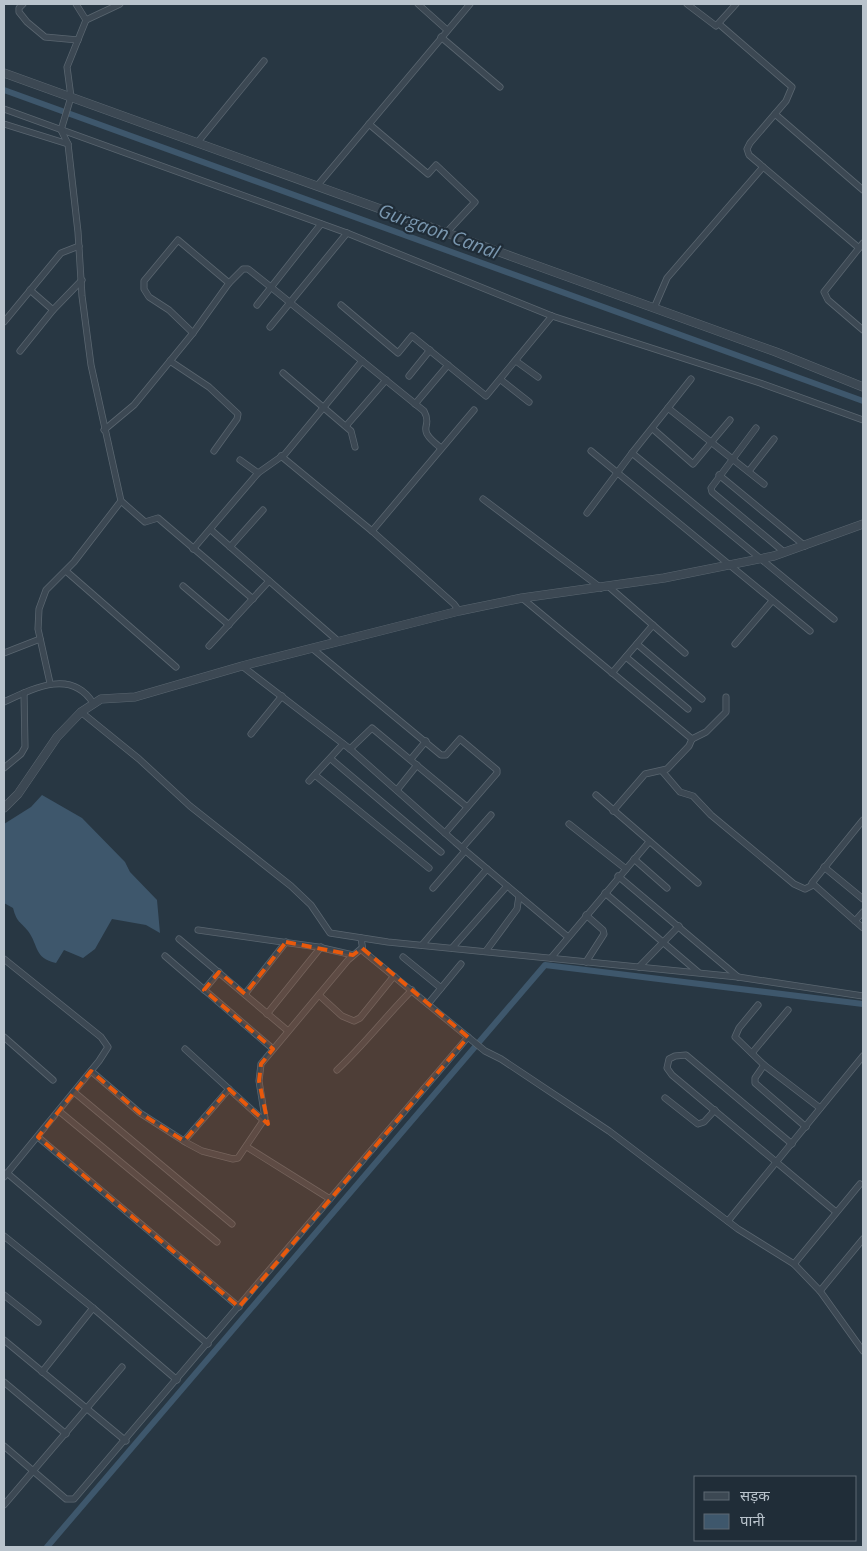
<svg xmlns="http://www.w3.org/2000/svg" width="867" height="1551" viewBox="0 0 867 1551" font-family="'Open Sans','Noto Sans Devanagari',sans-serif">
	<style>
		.water { fill: #3e576c }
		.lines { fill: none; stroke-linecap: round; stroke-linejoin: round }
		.canal { stroke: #3e576c; stroke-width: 6 }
		.minor-casing { stroke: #5a6670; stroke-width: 7 }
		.tertiary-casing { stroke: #5a6670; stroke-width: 9 }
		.minor { stroke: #3c4853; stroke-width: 5.5 }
		.tertiary { stroke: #3c4853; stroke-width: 8 }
		.marked { fill: #e8590c; fill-opacity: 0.2; stroke: #e8590c; stroke-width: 4; stroke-dasharray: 10 6; stroke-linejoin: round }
		.labels { text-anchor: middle; stroke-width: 4.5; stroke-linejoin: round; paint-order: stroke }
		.water-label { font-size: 19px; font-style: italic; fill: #7a97af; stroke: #202d38 }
	</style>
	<rect width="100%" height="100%" fill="#283743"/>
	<!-- water -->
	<path class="water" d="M42,795L82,818L125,862L130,872L157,900L160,933L146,925L112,919L95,949L83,958L64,950L56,963C34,958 39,946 28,931C20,921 17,923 13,908L4,903V824L31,807Z"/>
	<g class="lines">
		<!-- canal -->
		<g class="canal">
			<polyline points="4,90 863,401"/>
			<polyline points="47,1547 545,965 863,1004"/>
		</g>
		<defs>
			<g id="minor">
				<polyline points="23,4 19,8 19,12 27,22 45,37 78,40"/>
				<polyline points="76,4 86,20"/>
				<polyline points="418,4 447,30"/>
				<polyline points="687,4 716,26 736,4"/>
				<polyline points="719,24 792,87 786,101 750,143 747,149 749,155 859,248"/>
				<polyline points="441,37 500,87"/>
				<polyline points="4,109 347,233 552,316 760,383 863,420"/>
				<polyline points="775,114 863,190"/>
				<polyline points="4,124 68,144"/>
				<polyline points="369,124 428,174 436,165 475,202 446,233"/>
				<polyline points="197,143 264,61"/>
				<polyline points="317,186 470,4"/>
				<polyline points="863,243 824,292 828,300 863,330"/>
				<polyline points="30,290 53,310"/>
				<polyline points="257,305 321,224"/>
				<polyline points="341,305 398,353 412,336 486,396 552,316"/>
				<polyline points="654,308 667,278 763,167"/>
				<polyline points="4,322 61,253 79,246"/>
				<polyline points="270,327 347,233"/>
				<path d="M193,333L169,310L149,297L144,289V281L178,240L229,283L243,269H248L272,288L424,411C434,429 413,426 441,448"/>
				<polyline points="20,351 53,310 82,280"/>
				<polyline points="170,361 209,387 238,414 237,419 214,451"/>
				<polyline points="516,361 538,377"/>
				<polyline points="283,373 351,431 355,447"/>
				<polyline points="409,376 430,350"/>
				<polyline points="691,379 668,408 764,484"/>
				<polyline points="501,380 529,402"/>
				<polyline points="415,404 448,365"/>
				<polyline points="346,426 386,380"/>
				<polyline points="756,428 711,488 712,492 784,552"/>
				<polyline points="653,429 693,464 730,420"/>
				<polyline points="104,430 134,405 193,333 229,283"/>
				<polyline points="591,451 810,631"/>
				<polyline points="632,453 668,408"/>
				<polyline points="281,456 372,531 454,604 459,611"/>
				<polyline points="240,460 258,473"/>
				<polyline points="749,471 774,439"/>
				<polyline points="719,475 805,546"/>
				<polyline points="483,499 601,588"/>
				<polyline points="121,501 145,522 158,518 253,599"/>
				<polyline points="587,513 632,453 834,619"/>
				<polyline points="211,530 338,641"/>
				<polyline points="372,531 474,410"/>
				<polyline points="230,547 263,510"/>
				<polyline points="193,549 258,473 285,454 362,361"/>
				<polyline points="66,571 176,667"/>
				<polyline points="183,586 229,625"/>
				<polyline points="608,586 685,653"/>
				<polyline points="522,598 692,739 689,746 667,769 645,774 613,811"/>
				<polyline points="637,644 702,699"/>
				<polyline points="735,644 772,601"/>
				<polyline points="209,646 269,581"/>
				<polyline points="313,649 441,755 446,755 460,739 497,770 497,773 445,833"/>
				<polyline points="4,653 40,639"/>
				<polyline points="626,657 688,709"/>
				<polyline points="242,666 350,749 455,842 568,937"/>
				<polyline points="612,673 653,625"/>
				<polyline points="50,683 38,629 39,609 46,590 74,562 121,501 91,365 82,296 78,232 68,144 61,130 71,97 67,67 86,20 120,4"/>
				<path d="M4,702C32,689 71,668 93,703"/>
				<polyline points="81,712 139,759 190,806 291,886 311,905 330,933 388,942 738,977 863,996"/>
				<polyline points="251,734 282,696"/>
				<polyline points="692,739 706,732 726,712 726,697"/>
				<polyline points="350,749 372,728 467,807"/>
				<polyline points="331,759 441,852"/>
				<polyline points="411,759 426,741"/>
				<polyline points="4,768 21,754 25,747 24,693"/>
				<polyline points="662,771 680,792 693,796 711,815 794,884 805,889 813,885"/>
				<polyline points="315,775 429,868"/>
				<polyline points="309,781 343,744"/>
				<polyline points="397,790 417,765"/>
				<polyline points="596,795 698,883"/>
				<polyline points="863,820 812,883 863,928"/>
				<polyline points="569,824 626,869"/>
				<polyline points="462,848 491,815"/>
				<polyline points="634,859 667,888"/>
				<polyline points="824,867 863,899"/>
				<polyline points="618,876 738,977"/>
				<polyline points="433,888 465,851"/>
				<polyline points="605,893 698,972"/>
				<polyline points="855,921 863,912"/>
				<polyline points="198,930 318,947 353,955"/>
				<polyline points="361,938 363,951 485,1051 501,1059 609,1131 738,1229 794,1264 820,1291 863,1351"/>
				<polyline points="179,939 288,1031"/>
				<polyline points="422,945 487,869"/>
				<polyline points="452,948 507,886"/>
				<polyline points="486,951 517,909 519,896"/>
				<polyline points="165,956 273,1049"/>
				<polyline points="403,957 441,988"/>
				<polyline points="551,958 649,842"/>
				<polyline points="4,959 101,1037 108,1047 99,1061 4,1177"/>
				<polyline points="586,962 604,934 603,930 586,915"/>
				<polyline points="639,967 679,926"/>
				<polyline points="204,990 219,972"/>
				<polyline points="245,994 286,942"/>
				<polyline points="319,995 342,1016 354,1021 360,1018 394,976"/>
				<polyline points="428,1004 461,964"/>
				<polyline points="758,1005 739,1028 735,1037 764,1065"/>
				<polyline points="267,1014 321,947"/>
				<polyline points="4,1037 53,1080"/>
				<polyline points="185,1049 263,1120"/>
				<polyline points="752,1053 788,1010"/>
				<path d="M337,1070C364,1045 386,1016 412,990"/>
				<polyline points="91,1071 140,1113 187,1143 202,1151 233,1159 238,1158 265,1118 259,1081 261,1064 348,960 362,948"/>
				<polyline points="74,1092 232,1224"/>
				<polyline points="665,1098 698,1124 704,1122 715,1110"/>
				<polyline points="59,1111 217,1242"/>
				<polyline points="806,1127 755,1083 755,1078 764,1065 820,1108"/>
				<polyline points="38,1137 239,1307"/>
				<polyline points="184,1141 229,1089"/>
				<polyline points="792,1144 686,1055 675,1056 669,1059 667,1068 672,1075 836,1212"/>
				<polyline points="247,1147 330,1199"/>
				<polyline points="7,1173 208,1344"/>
				<polyline points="728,1221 863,1056"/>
				<polyline points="4,1236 93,1308 177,1380"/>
				<polyline points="794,1264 860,1184"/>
				<polyline points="820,1291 863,1239"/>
				<polyline points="4,1295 38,1322"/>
				<polyline points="4,1340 126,1441"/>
				<polyline points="42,1372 93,1308"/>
				<polyline points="4,1382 66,1434"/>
				<polyline points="4,1446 66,1499 74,1499 468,1037"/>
				<polyline points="4,1505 122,1367"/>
			</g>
			<g id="tertiary">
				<polyline points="4,73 776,352 863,387"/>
				<polyline points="4,808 18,794 57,737 81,712 101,699 135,697 242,666 459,611 522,598 664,578 774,556 863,524"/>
			</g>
		</defs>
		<!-- minor casing -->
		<use href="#minor" class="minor-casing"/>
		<!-- tertiary casing -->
		<use href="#tertiary" class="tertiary-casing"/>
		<!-- minor -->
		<use href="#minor" class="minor"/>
		<!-- tertiary -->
		<use href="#tertiary" class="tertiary"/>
	</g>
	<!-- marked area -->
	<path class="marked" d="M286,942L353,955L362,948L468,1037L239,1307L38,1137L91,1071L140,1113L184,1141L229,1089L268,1124L259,1081L261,1064L273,1049L204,990L219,972L245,994Z"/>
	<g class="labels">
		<!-- water labels -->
		<g class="water-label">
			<text transform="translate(439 231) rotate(20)" y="7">Gurgaon Canal</text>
		</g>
	</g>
	<!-- border -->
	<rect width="867" height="1551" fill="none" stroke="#b9c3cc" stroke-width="10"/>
	<!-- legend -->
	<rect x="694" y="1476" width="162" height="65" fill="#202d38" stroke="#5d6973"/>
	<rect x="704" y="1492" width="25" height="8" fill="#3c4853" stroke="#5d6973"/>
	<text x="740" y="1501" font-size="15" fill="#b9c3cc">सड़क</text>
	<rect x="704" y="1514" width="25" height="15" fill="#3e576c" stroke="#5d6973"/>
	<text x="740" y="1526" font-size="15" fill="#b9c3cc">पानी</text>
</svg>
